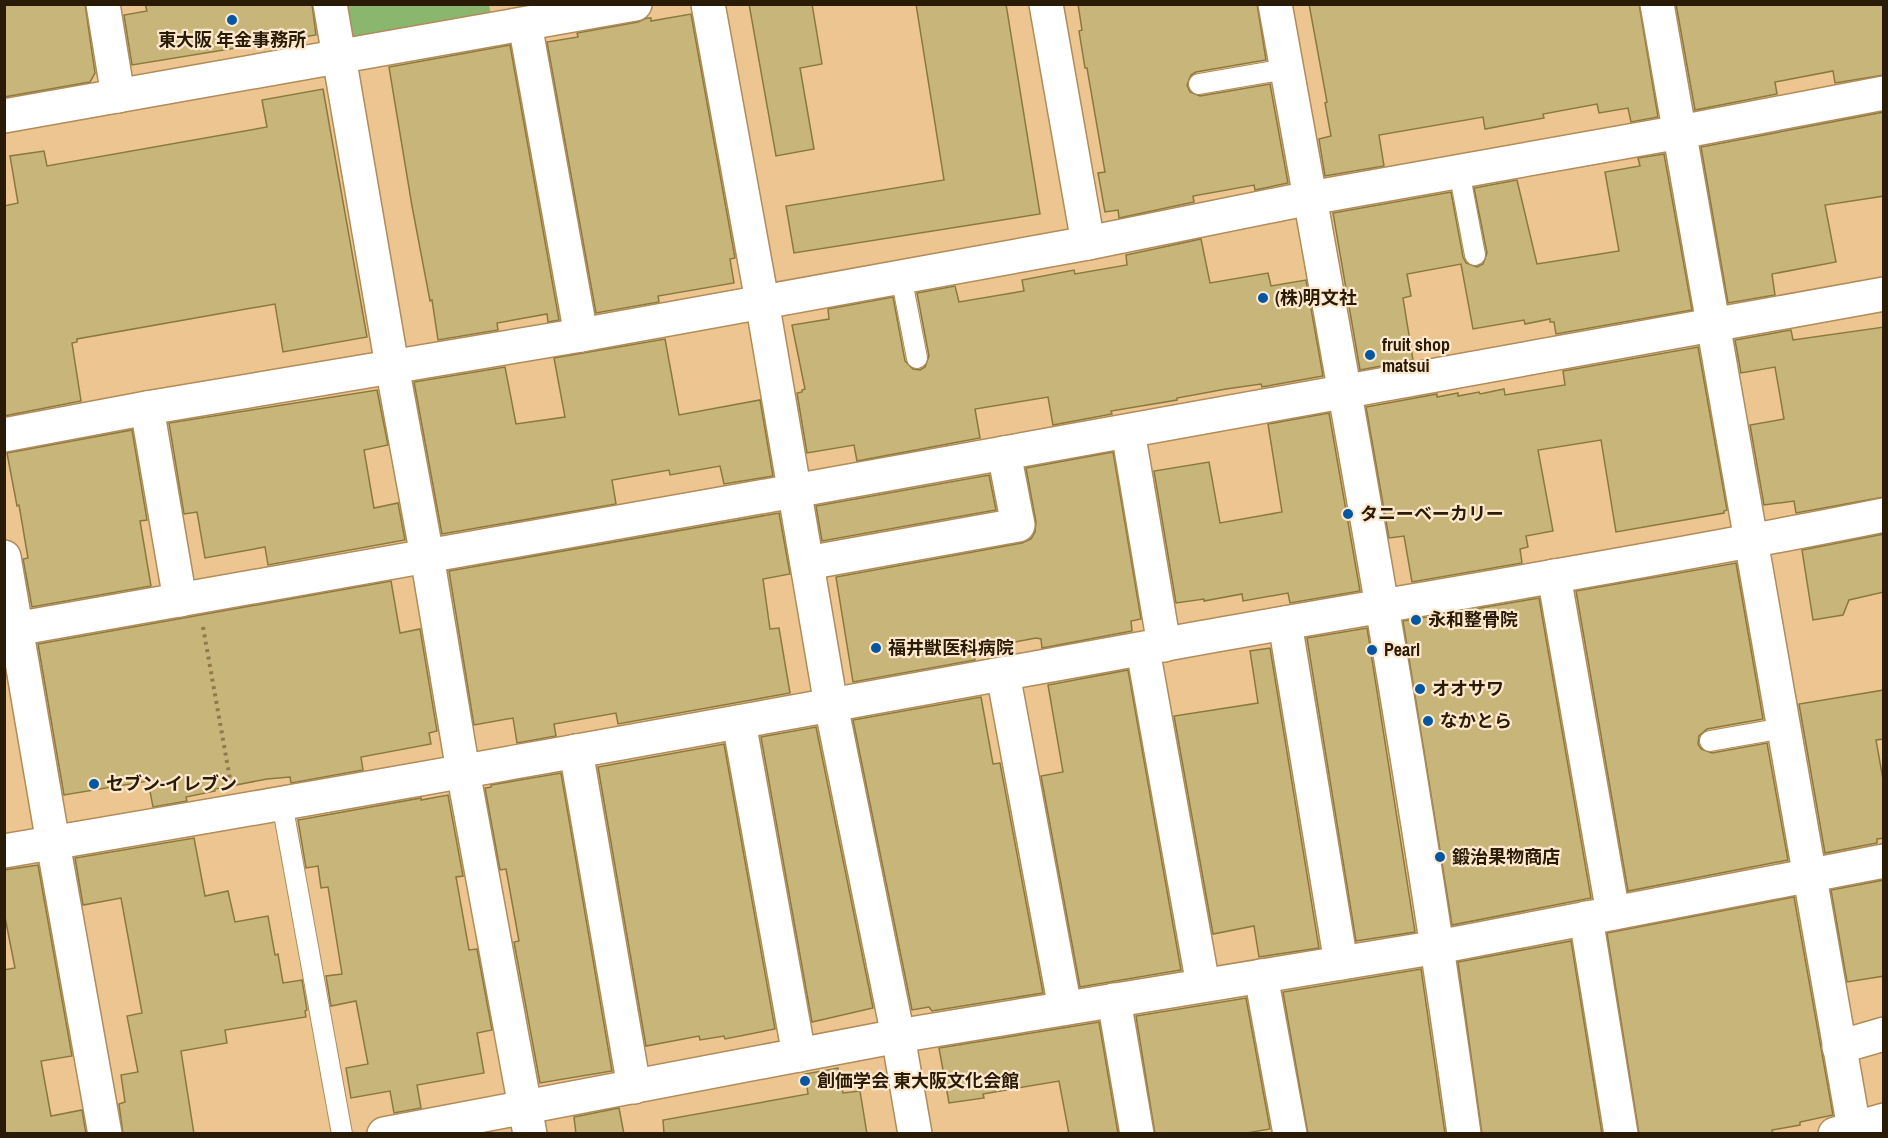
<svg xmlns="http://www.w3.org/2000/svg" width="1888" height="1138" viewBox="0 0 1888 1138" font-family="'Archivo Narrow','Noto Sans JP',sans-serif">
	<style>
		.green { fill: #8ab76d }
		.building { fill: #c7b579; stroke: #8a793e; stroke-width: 1.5 }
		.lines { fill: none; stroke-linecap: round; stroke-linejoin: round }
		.lane-casing { stroke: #b18b59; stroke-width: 22 }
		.street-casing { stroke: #b18b59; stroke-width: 36 }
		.path { stroke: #937751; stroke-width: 4; stroke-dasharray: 3 4.5; stroke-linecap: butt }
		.lane { stroke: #fff; stroke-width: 20 }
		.street { stroke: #fff; stroke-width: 33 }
		.poi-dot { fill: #0257a5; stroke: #fee9cf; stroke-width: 2 }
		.labels { text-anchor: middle; stroke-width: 4.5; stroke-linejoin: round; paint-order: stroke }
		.poi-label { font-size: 18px; font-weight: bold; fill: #2a1b06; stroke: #fee9cf; text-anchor: start }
	</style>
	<rect width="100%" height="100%" fill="#ecc590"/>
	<!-- green -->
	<polygon class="green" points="345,5 489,5 491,15 351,40"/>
	<!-- building -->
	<g class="building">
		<polygon points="4,4 85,4 95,73 90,82 4,97"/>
		<polygon points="145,4 312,4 316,35 132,65 124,15 147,11"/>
		<polygon points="749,4 812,4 822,64 800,68 814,149 776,156"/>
		<polygon points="916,4 1006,4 1040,214 794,253 786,206 944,180"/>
		<polygon points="1078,4 1257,4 1266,60 1196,72 1191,75 1187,85 1190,92 1200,96 1270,84 1288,183 1255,190 1254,185 1193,196 1194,202 1119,218 1118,210 1105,212 1098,173 1105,172 1087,68 1085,68 1079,31 1082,30"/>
		<polygon points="1309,4 1639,4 1658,117 1631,122 1628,108 1599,113 1597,104 1543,114 1544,118 1485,129 1483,117 1379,135 1384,166 1325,176 1319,139 1331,136 1325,103 1327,102"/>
		<polygon points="1676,4 1884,4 1884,75 1835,83 1833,71 1775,82 1777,94 1695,110"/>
		<polygon points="691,14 735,258 730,259 734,283 658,296 659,302 596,313 547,42 578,37 577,33 638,22 647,18 651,18 651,21"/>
		<polygon points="510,45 559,320 548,322 547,314 497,323 498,330 438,340 432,300 430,301 412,206 389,67"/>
		<polygon points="323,89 367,337 283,352 275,304 77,339 77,342 72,343 81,401 4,416 4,206 18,203 10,156 44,151 47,166 267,127 262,100"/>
		<polygon points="1884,112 1884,196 1825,205 1836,262 1772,274 1775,295 1728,303 1701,147"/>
		<polygon points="1664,154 1692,310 1556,334 1554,322 1550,322 1550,319 1525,324 1524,320 1473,329 1461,264 1407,274 1411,296 1403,298 1413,360 1360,370 1333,213 1451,192 1463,257 1466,263 1477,267 1483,264 1487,253 1474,188 1517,180 1537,264 1619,251 1605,172 1640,166 1638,158"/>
		<polygon points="1201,239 1210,283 1268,273 1271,286 1306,280 1323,376 1262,387 1261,384 1226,389 1177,398 1177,400 1111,411 1112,414 1053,425 1048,397 975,409 980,438 857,461 854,445 807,453 797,393 802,392 802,390 805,389 792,325 829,319 828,309 893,297 905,361 913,369 920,370 925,367 929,356 917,293 955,286 959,302 1024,291 1022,280 1074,270 1075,274 1127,265 1126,255"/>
		<polygon points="1884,327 1884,497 1796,513 1794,501 1764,505 1750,425 1784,419 1775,367 1741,373 1735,340 1791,330 1793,340"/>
		<polygon points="665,339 679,415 760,400 773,476 724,484 720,466 670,475 669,470 612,480 616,504 442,534 414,382 505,367 516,424 565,417 554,358"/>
		<polygon points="1698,347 1727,510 1724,511 1724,513 1616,532 1601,440 1538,450 1553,531 1526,536 1528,547 1520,549 1522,563 1412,582 1404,536 1389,538 1366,407 1437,394 1437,397 1458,393 1458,396 1479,392 1480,394 1504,389 1505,395 1565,385 1563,371"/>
		<polygon points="377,390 388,445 364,450 374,508 398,503 405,540 268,565 265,547 205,558 197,512 184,514 169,423"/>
		<polygon points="1329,413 1360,591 1290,603 1288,593 1243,601 1242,594 1204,601 1204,599 1176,603 1154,471 1209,462 1220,523 1282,512 1268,424"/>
		<polygon points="132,430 147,520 140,521 151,586 32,607 23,559 28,558 19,505 17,506 7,453"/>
		<polygon points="1113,452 1141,619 1131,621 1132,631 1042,648 1041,639 1036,638 973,650 975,660 853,682 836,577 1022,543 1031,539 1035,532 1036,522 1026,468"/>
		<polygon points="989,475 996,510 822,541 816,506"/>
		<polygon points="779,513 790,574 763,579 770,629 779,628 790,693 618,724 616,713 554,724 556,736 517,743 513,718 474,725 449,571"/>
		<polygon points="1884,534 1884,592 1849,600 1843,615 1813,620 1802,550"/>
		<polygon points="1736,563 1763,719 1707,729 1699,736 1698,744 1701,749 1712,753 1767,743 1788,860 1628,891 1576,591"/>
		<polygon points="391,581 400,633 420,629 437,731 429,733 431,744 361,757 363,770 291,783 290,777 267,779 215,789 215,791 186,797 187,801 153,807 148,781 64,795 38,644"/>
		<polygon points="1539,598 1591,898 1452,925 1403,621"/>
		<polygon points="1367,628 1415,932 1356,941 1307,638"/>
		<polygon points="1270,648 1319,948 1259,957 1254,926 1213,934 1174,716 1258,703 1250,651"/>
		<polygon points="1128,670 1181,970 1080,987 1041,776 1063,772 1048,685"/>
		<polygon points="1884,690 1884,739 1876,740 1884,785 1884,838 1877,839 1877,843 1825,853 1799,704"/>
		<polygon points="981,697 993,764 1000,763 1043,993 932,1011 929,1007 912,1010 853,720"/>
		<polygon points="816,727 873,1008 812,1022 761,737"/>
		<polygon points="724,744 775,1029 725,1039 724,1036 700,1040 699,1036 646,1046 598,767"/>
		<polygon points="561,773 612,1071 540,1083 514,942 519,941 506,869 500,870 485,788 491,787 491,785"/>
		<polygon points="448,795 463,876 456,877 469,950 477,949 492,1030 477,1033 484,1073 417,1085 421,1108 394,1113 390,1091 351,1098 346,1068 368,1064 356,1001 331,1006 326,976 342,974 328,887 321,888 318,866 306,868 298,820 421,798 421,800"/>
		<polygon points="194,838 205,896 228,891 235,922 268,916 275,955 278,954 283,983 302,980 307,1010 305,1011 306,1017 225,1030 227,1043 181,1051 194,1134 123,1134 119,1104 125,1102 121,1075 138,1072 127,1016 142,1013 121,898 83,905 75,858"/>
		<polygon points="38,865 72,1056 41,1061 51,1116 82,1110 86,1134 4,1134 4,970 15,968 4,912 4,870"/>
		<polygon points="1884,880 1884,976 1847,982 1831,890"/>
		<polygon points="1794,897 1833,1115 1800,1122 1800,1125 1772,1130 1773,1134 1639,1134 1607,933"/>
		<polygon points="1571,941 1602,1134 1482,1134 1458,962"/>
		<polygon points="1421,969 1445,1134 1308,1134 1283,992"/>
		<polygon points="1246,998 1270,1129 1241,1134 1155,1134 1136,1016"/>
		<polygon points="1099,1022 1118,1133 1069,1134 1059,1081 983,1094 984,1098 949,1103 939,1048"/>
		<polygon points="838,1068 843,1093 860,1091 867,1134 664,1134 663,1120 808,1094 805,1074"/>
		<polygon points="619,1108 624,1134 576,1134 574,1117"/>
	</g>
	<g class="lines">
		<defs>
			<g id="lane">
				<polyline points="1199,84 1286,69"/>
				<polyline points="1459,171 1475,255"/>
				<polyline points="901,276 917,358"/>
				<polyline points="1710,741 1783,728"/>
				<polyline points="282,803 342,1134"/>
			</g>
			<g id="street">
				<polyline points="103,4 118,96"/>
				<polyline points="330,4 392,366 427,556 463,771 530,1134"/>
				<polyline points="708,4 762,301 831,705 898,1036 915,1134"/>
				<polyline points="1046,4 1088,243"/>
				<path d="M1275,4C1343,380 1412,756 1464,1134"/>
				<polyline points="1657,4 1855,1134"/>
				<polyline points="525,24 581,335"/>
				<polyline points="4,116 635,4"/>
				<polyline points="147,408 180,600"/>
				<polyline points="1128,431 1164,645"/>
				<polyline points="4,435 147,408 581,335 1088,243 1310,198 1680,132 1884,93"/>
				<polyline points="4,557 53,843 105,1134"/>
				<polyline points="807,563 1018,525 1004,453"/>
				<polyline points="1554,576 1613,913"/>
				<polyline points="1285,623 1341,963"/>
				<polyline points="4,631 794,491 1884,294"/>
				<polyline points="1143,650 1203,985"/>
				<polyline points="1003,674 1065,1008"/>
				<polyline points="739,722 799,1055"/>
				<polyline points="576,751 634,1087"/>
				<path d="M4,851C402,784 798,711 1194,639C1424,598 1655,561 1884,515"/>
				<polyline points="1586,918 1621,1134"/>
				<polyline points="1261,976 1290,1134"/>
				<polyline points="1114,1000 1137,1134"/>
				<polyline points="1839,1047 1884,1034"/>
				<polyline points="384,1134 898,1036 1438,947 1884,861"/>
				<polyline points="1835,1134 1884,1120"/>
			</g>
		</defs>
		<!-- lane casing -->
		<use href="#lane" class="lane-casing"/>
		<!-- street casing -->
		<use href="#street" class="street-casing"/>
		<!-- path -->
		<polyline class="path" points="203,627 230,779"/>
		<!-- lane -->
		<use href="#lane" class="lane"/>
		<!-- street -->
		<use href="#street" class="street"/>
	</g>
	<!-- markers -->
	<g class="poi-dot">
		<circle cx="232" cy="20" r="6"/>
		<circle cx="1263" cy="298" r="6"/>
		<circle cx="1370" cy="355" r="6"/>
		<circle cx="1348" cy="514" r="6"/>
		<circle cx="1416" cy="620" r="6"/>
		<circle cx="876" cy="648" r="6"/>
		<circle cx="1372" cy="650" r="6"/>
		<circle cx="1420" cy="689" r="6"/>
		<circle cx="1428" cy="721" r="6"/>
		<circle cx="94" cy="784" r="6"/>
		<circle cx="1440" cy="857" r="6"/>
		<circle cx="805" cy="1081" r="6"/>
	</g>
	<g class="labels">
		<!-- poi labels -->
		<g class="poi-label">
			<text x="232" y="46" text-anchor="middle">東大阪 年金事務所</text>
			<text x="1275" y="304">(株)明文社</text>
			<text x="1382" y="351">fruit shop<tspan x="1382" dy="21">matsui</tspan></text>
			<text x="1360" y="520">タニーベーカリー</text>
			<text x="1428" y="626">永和整骨院</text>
			<text x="888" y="654">福井獣医科病院</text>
			<text x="1384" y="656">Pearl</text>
			<text x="1432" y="695">オオサワ</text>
			<text x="1440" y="727">なかとら</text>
			<text x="106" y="790">セブン-イレブン</text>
			<text x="1452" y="863">鍛治果物商店</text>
			<text x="817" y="1087">創価学会 東大阪文化会館</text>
		</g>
	</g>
	<!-- border -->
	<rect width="1888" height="1138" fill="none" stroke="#2a1b06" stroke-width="12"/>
</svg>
